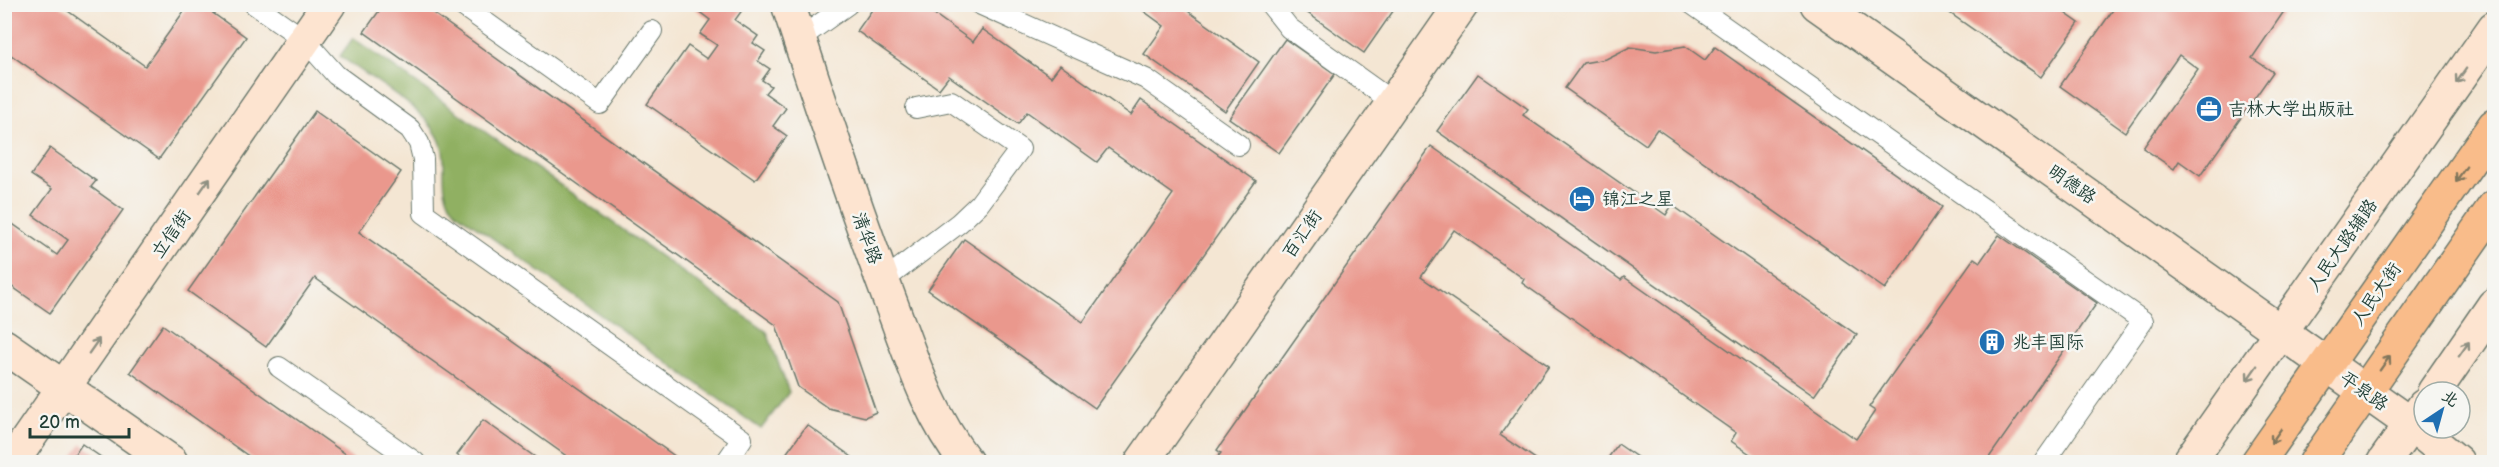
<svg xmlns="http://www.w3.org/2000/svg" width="2499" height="467" viewBox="0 0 2499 467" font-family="'Balsamiq Sans','LXGW WenKai TC',sans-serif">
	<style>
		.forest { fill: #90b062; stroke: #58764b; stroke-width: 1.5 }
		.building { fill: #ea988d }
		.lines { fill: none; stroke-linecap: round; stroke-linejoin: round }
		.lane-casing { stroke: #6a786c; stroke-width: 22 }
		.secondary-casing { stroke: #6a786c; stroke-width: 36 }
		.primary-casing { stroke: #6a786c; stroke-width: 36 }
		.lane { stroke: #fff; stroke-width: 20 }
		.secondary { stroke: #fde4d0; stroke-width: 33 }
		.primary { stroke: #f9bc8a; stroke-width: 33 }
		.oneway { stroke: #8e9082 }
		.oneway2 { stroke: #81765b }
		.labels { text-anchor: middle; stroke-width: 5; stroke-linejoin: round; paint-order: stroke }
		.poi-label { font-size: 18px; fill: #1f3d34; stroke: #f6f6f2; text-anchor: start }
		.street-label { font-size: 18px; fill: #1f3d34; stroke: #f6f6f2 }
	</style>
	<rect width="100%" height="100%" fill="#f6f6f2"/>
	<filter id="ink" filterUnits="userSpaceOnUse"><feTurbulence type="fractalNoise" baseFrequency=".0167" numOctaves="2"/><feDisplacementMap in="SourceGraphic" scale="12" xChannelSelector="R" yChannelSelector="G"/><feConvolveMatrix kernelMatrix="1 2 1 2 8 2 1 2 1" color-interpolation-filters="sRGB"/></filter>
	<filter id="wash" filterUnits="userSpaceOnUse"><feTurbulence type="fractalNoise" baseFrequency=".008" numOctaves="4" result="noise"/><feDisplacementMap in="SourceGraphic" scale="24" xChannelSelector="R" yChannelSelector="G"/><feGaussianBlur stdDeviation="1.35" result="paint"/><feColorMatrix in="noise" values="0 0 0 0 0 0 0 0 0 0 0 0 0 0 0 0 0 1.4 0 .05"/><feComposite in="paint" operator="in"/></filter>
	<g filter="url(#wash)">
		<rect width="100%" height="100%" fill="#f4e6d3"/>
		<!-- forest -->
		<path class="forest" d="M353,38L767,332L789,392L761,429L457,213C433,188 453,162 437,135C419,104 369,78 340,56Z"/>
		<g id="blocks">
			<!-- building -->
			<g class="building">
				<polygon points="4,4 58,4 145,66 189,4 200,4 246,37 159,159 4,50"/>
				<polygon points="384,4 420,4 838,302 876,412 865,417 828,408 798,387 776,325 364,32"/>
				<polygon points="689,4 736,4 743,9 735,20 758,36 753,43 765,51 758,61 770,69 762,80 771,86 765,93 786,108 773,126 787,136 755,180 647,104 688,46 707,59 717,45 700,34 710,20"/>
				<polygon points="876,4 920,4 973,42 982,29 1051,77 1060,65 1131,115 1141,100 1256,181 1095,408 928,290 964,239 1083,322 1173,194 1108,148 1097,162 1027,112 1018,124 949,76 939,89 857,31"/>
				<polygon points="1134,4 1178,4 1259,62 1225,111 1144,54 1164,26"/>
				<polygon points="1295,4 1398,4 1364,53"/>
				<polygon points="1937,4 2052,4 2079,23 2041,77"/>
				<polygon points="2117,4 2289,4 2252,58 2273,72 2200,176 2179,161 2174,169 2143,148 2198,69 2179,55 2125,132 2060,86"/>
				<polygon points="1285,39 1335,74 1279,153 1229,118"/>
				<polygon points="1685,46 1705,60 1715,47 1942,207 1885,289 1657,129 1646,145 1565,88 1583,63 1606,59 1630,47 1656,51"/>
				<polygon points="1478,74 1528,109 1523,115 1666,215 1672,205 1857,335 1814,396 1437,131"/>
				<polygon points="315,111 401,172 359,232 683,462 575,462 315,278 266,347 188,291"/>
				<polygon points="1431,146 1621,280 1624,277 1856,439 1875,411 1869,407 1974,258 1980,262 1999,235 2097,303 1986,462 1762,462 1731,441 1736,433 1522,283 1524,279 1454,230 1421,277 1549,366 1500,435 1540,462 1214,462 1221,453 1217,450"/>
				<polygon points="50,148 96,181 91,187 123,210 50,313 4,281 4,218 57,255 68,240 33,215 52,189 31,175"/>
				<polygon points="163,325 357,462 257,462 130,372"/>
				<polygon points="483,420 542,462 467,462 457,455"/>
				<polygon points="807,425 859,462 780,462"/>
				<polygon points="82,444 108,462 69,462"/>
				<polygon points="1618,444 1644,462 1605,462"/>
			</g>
		</g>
	</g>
	<g filter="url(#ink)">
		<use href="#blocks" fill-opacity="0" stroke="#6a786c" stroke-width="1.5"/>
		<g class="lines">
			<defs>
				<g id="lane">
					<polyline points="254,4 305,40 336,75 410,129 419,143 423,159 424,213 742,439 726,462"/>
					<polyline points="460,4 600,104 652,31"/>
					<polyline points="979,4 1146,79 1239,145"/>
					<polyline points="1270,4 1289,28 1394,103"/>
					<polyline points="1692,4 2143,321 2044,462"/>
					<polyline points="799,39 848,4"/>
					<polyline points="883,281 959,223 979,204 1020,149 951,101 916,108"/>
					<polyline points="279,367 415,462"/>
				</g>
				<g id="secondary">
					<path d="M788,4C820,103 853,201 889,298C911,356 928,414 966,462"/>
					<polyline points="1817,4 2411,424 2457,462"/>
					<polyline points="4,346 171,462"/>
					<polyline points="2434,392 2494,305"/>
					<polyline points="12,462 329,4"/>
					<polyline points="1142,462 1462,4"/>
					<polyline points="2189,462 2494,28"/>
					<polyline points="2384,462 2424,406"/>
				</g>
				<g id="primary">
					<polyline points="2258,462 2494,126"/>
					<polyline points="2316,462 2494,207"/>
				</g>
			</defs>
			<!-- lane casing -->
			<use href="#lane" class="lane-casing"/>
			<!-- secondary casing -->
			<use href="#secondary" class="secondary-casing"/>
			<!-- primary casing -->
			<use href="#primary" class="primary-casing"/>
			<!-- lane -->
			<use href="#lane" class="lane"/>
			<!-- secondary -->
			<use href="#secondary" class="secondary"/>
			<!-- primary -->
			<use href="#primary" class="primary"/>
		</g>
		<!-- one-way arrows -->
		<defs><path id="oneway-shaft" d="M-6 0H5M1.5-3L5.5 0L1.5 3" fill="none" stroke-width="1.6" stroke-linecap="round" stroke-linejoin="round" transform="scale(1.5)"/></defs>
		<g class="oneway">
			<use href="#oneway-shaft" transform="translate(2461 76) rotate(125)"/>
			<use href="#oneway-shaft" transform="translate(205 185) rotate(-55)"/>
			<use href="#oneway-shaft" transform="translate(94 346) rotate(-55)"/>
			<use href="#oneway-shaft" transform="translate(2464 349) rotate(-55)"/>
			<use href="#oneway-shaft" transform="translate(2252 373) rotate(125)"/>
		</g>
		<g class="oneway2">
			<use href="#oneway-shaft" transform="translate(2461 174) rotate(125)"/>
			<use href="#oneway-shaft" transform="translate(2385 363) rotate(-55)"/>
			<use href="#oneway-shaft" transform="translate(2276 436) rotate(125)"/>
		</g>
	</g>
	<!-- icons -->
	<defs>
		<symbol id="office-disc" viewBox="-11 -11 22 22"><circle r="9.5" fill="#1f6fb2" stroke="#f6f6f2"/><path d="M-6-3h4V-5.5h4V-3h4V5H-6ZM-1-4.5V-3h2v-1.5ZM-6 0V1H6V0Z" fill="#fff"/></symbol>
		<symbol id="hotel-disc" viewBox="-11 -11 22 22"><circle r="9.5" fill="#1f6fb2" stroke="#f6f6f2"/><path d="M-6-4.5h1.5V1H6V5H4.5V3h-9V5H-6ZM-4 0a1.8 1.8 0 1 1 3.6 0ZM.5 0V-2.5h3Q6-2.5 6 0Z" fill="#fff"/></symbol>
		<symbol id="building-disc" viewBox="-11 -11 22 22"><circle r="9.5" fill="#1f6fb2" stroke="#f6f6f2"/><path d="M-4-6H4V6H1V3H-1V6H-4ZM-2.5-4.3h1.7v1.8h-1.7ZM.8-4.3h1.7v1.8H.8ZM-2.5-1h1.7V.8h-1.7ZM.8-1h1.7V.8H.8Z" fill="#fff"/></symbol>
	</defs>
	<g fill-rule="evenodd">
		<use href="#office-disc" x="2194" y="94" width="30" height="30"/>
		<use href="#hotel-disc" x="1567" y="184" width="30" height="30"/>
		<use href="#building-disc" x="1977" y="327" width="30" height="30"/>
	</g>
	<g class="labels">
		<!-- poi labels -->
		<g class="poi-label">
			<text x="2228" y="115">吉林大学出版社</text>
			<text x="1602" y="205">锦江之星</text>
			<text x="2012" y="348">兆丰国际</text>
		</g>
		<!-- street labels -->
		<g class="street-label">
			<text transform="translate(2072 184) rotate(35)" y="6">明德路</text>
			<text transform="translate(171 234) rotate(-55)" y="6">立信街</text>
			<text transform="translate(1302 234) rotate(-55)" y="6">百汇街</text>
			<text transform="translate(867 238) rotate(70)" y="6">清华路</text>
			<text transform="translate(2342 245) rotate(-55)" y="6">人民大路辅路</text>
			<text transform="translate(2376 294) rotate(-55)" y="6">人民大街</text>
			<text transform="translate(2364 391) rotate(35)" y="6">平泉路</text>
		</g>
	</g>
	<!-- margin -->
	<rect width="2499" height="467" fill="none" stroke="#f6f6f2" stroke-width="24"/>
	<!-- north arrow -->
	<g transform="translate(2442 410) rotate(36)"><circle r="28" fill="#f6f6f2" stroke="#a0aca6" stroke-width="1.5"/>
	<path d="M0-4.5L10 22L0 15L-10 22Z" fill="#1f6fb2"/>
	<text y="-9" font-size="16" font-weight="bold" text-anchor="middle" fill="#1f3d34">北</text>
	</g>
	<!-- scale -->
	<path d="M30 428v9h99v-9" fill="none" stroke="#1f3d34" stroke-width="3"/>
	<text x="39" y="428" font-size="18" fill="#1f3d34" stroke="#f6f6f2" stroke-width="4.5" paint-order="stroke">20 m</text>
</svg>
